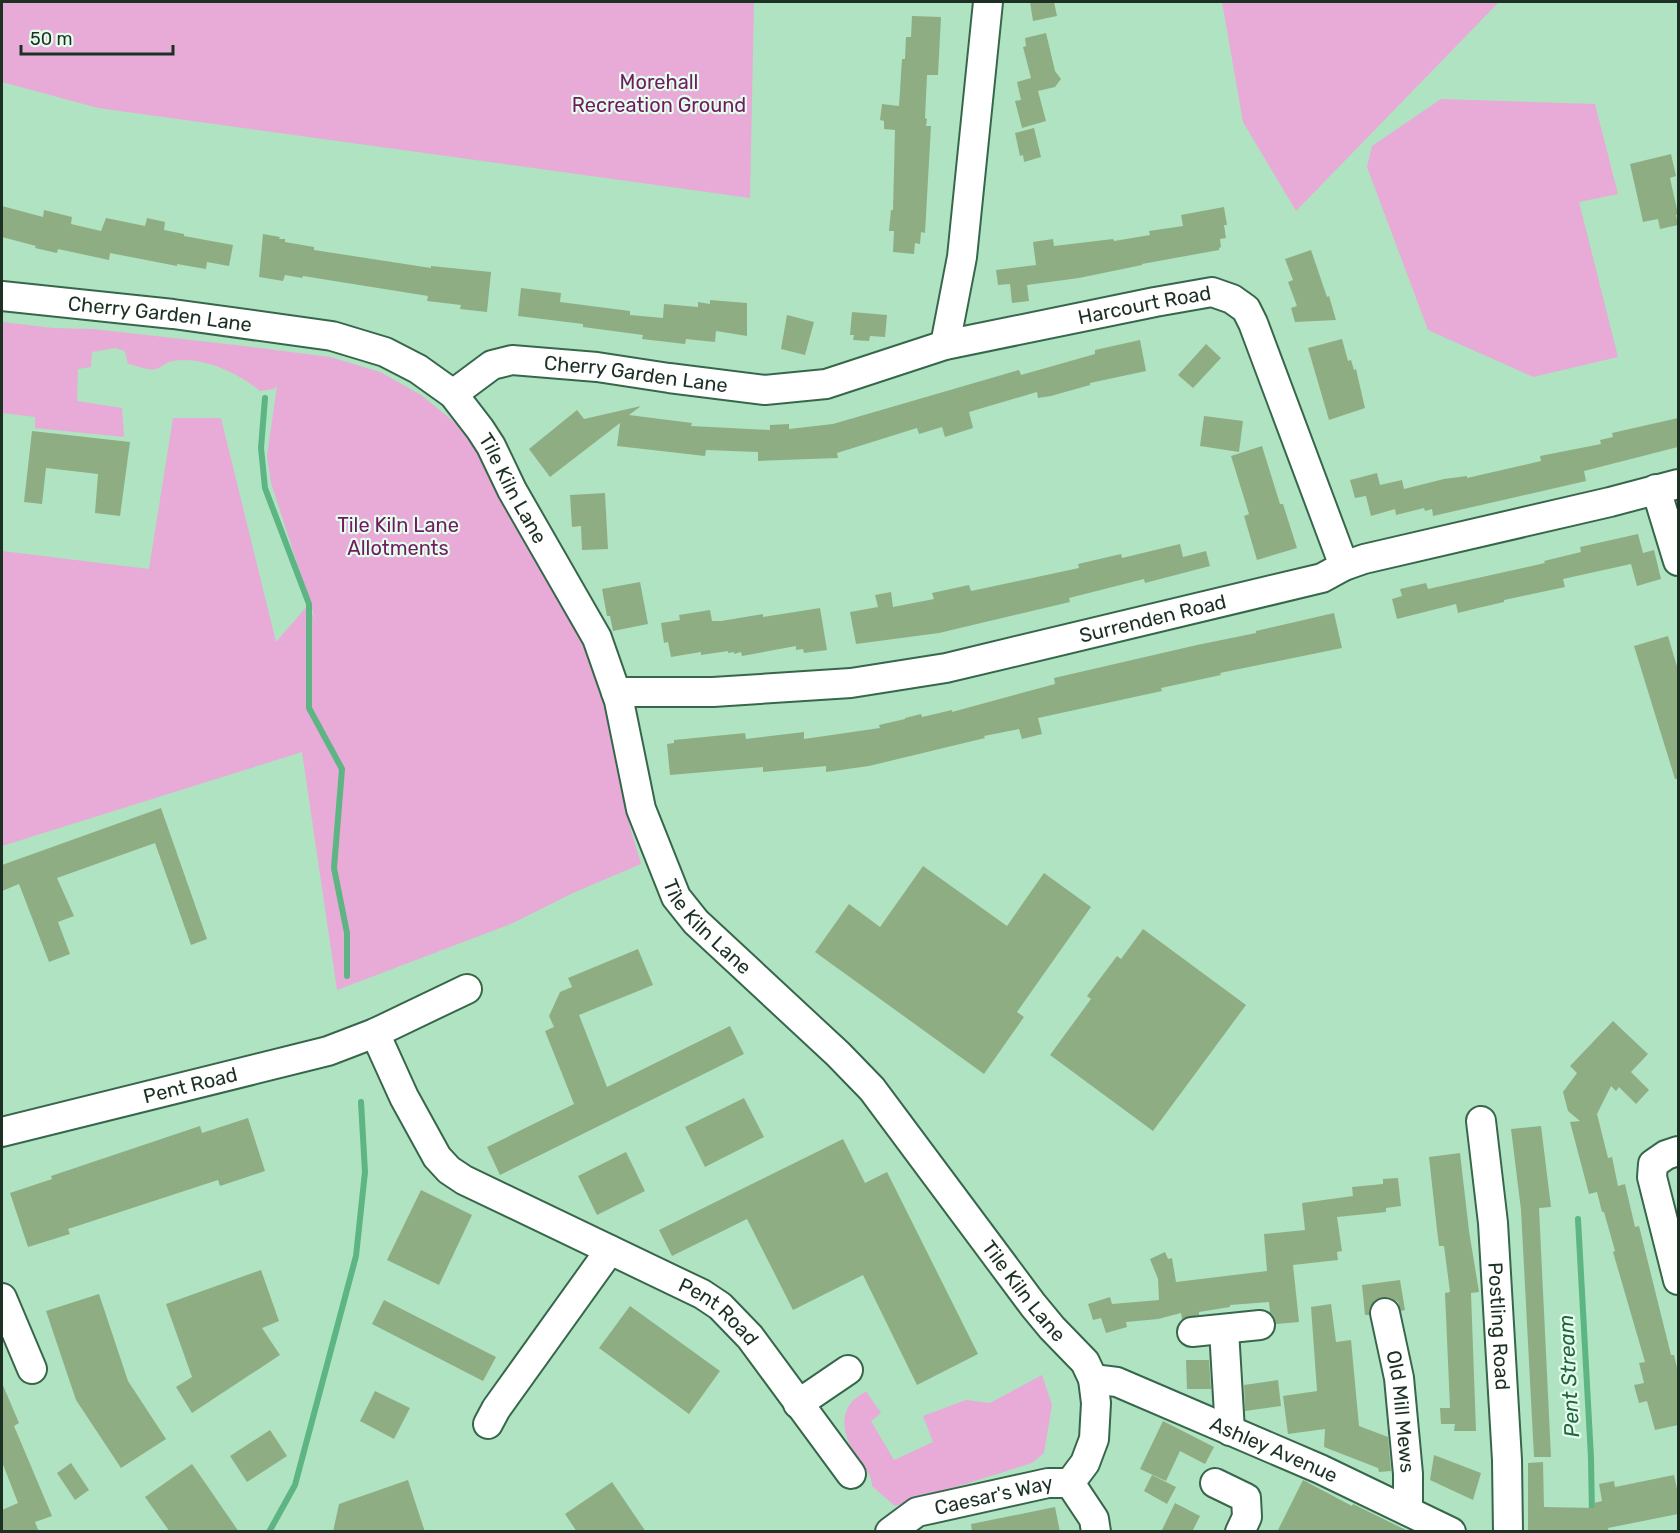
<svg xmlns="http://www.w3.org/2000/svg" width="1680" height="1533" viewBox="0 0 1680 1533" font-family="Rubik,sans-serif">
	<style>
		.green { fill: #e8aad7 }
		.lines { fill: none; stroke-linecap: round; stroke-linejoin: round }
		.stream { stroke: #5cb582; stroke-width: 6 }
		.building { fill: #8fad82 }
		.minor-casing { stroke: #37674a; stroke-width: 32 }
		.minor { stroke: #fff; stroke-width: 28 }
		.labels { text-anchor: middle; stroke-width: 4.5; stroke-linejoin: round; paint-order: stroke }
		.park-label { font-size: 20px; fill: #711a61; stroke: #e4fdec }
		.street-label { font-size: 20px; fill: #1c3124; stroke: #e4fdec }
		.water-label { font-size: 21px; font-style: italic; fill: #236341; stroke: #e4fdec }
	</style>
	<rect width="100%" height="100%" fill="#b0e3c2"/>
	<!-- green -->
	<g class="green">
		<polygon points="2,2 754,2 750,198 98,108 2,82"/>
		<polygon points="1222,2 1499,2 1296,211 1243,122"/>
		<polygon points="1441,99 1595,104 1618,194 1579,202 1618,357 1533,377 1428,330 1367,167 1372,146"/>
		<path d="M2,322L53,328L93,329L244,346L330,357L380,372L421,395L453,421L472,443L497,487L498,496L554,591L584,647L606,706L629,823L641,864L573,893L513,923L337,990L302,752L2,846V551L149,569L173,418H221L276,642L309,604L318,627L271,483L267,456L277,386L274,389L260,391C238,373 202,356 173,361C166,362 162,367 156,369C148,371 136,365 128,364L125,351L115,348L92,352L91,367L78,369L77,401L122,408L124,437L35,428V417L2,413Z"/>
		<path d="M1042,1375L1052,1405L1044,1453L1032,1463L895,1506L872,1486C872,1475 865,1469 859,1461C848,1445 837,1421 851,1403C855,1398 862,1394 866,1391L881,1413L871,1421L894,1460L933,1442L923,1416L966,1400L990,1403Z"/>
	</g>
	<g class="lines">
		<!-- stream -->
		<g class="stream">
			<polyline points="265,398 261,448 265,488 309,604 309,708 342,769 334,868 347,933 347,976"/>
			<polyline points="1578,1219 1591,1458 1592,1516"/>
			<polyline points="269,1532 295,1485 356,1256 365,1172 361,1102"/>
		</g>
	</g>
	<!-- building -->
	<g class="building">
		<polygon points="1030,2 1054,2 1057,16 1033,21"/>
		<polygon points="912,16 941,17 938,75 927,75 925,118 927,119 926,126 931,126 925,233 921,232 920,244 915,243 914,254 893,252 894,231 889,231 891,210 893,210 895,130 884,129 884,121 880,120 882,104 899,106 902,59 905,59 906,37 911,37"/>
		<polygon points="1046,33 1055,71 1061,79 1055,87 1038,91 1046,121 1022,128 1015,101 1021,100 1017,82 1031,78 1023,47 1026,46 1025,38"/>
		<polygon points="1034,128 1041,157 1024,162 1023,155 1020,156 1015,133"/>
		<polygon points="1671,154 1676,176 1670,178 1678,214 1676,215 1678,225 1660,229 1658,219 1643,222 1630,164"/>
		<polygon points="2,206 43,217 44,210 72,217 71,224 101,231 106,218 145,226 147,218 165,222 164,230 184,234 184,236 233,245 229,266 207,262 206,269 177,264 177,266 110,253 109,260 58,249 57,253 35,248 36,246 2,237"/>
		<polygon points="1224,207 1227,225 1224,225 1226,238 1220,239 1221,247 1219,248 1219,250 1142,264 1142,265 1079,278 1027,285 1029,301 1012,303 1010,284 998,285 996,270 1036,265 1033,242 1053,239 1054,246 1113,239 1114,241 1150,235 1149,231 1183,226 1181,215"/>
		<polygon points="263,234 280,237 279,239 285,239 285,242 314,247 314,250 431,268 431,266 491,272 487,312 460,309 461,305 427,301 428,296 303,276 302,278 285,275 283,281 259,277"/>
		<polygon points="1311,250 1327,297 1329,296 1336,320 1295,322 1291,308 1297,306 1288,282 1293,280 1285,259"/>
		<polygon points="521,288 561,293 560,302 630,311 630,315 663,318 664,304 698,307 698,302 710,304 710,300 747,303 747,336 716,331 715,342 686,339 685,344 642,339 643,335 583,327 583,324 518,316"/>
		<polygon points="852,312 887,315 885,337 870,336 869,341 853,340 854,335 850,335"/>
		<polygon points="787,315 814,322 805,355 781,349"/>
		<polygon points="1342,339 1348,361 1351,360 1354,370 1356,369 1365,408 1329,420 1308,348"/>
		<polygon points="1140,340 1146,371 1090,383 1090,385 1051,396 1038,398 1037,392 969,412 973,428 945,437 942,427 919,434 917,428 837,453 838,458 758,461 758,452 706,450 705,456 617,446 620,423 550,477 529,449 577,410 584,419 641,406 629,415 692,423 691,426 770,430 770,425 789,424 789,429 833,424 1019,370 1021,375 1095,354 1095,350"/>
		<polygon points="1206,344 1221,358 1193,388 1178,375"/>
		<polygon points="1204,416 1243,421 1239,452 1200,446"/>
		<polygon points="1678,418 1678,447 1584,471 1586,481 1573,484 1433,516 1432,509 1425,511 1424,508 1396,515 1395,509 1371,516 1366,496 1355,498 1350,480 1377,473 1380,485 1402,480 1404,489 1444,479 1467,476 1467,478 1541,461 1540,456 1601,444 1600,440 1613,437 1612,433"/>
		<polygon points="32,431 130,442 120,516 95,513 98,474 46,468 42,504 24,502"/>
		<polygon points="1262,446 1280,504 1283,504 1297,548 1257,560 1244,516 1249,514 1231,456"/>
		<polygon points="605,493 608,549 582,550 581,526 572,527 570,495"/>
		<polygon points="1638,534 1643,553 1654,550 1661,579 1637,586 1631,564 1563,579 1565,587 1504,600 1504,602 1478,608 1458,613 1456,604 1397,619 1392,599 1402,596 1400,589 1426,583 1428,589 1545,563 1544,561 1581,552 1580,547"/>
		<polygon points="1180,544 1183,557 1206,551 1210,566 1145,583 1144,579 1069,598 1070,602 939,633 856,644 850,612 878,607 875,595 891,592 893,607 934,599 932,593 969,585 971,591 1079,568 1078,564 1121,554 1122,558"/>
		<polygon points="640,582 648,624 613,631 610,616 607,616 602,589"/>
		<polygon points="820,608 827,650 804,653 803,649 796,650 796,646 742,656 741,652 734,654 734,652 728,653 728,651 701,655 701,652 671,657 668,642 664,643 661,623 680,620 679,615 710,610 712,621 721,621 763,614 763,617"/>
		<polygon points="1334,613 1342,648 1220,673 1221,675 1161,688 1162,691 1038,718 1042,734 1022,739 1019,729 984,736 985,738 869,766 826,772 826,766 763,772 763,767 670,775 667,744 674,743 674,740 745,733 746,739 804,732 804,739 880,728 879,725 905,719 905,718 921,714 922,717 952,710 952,712 1055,684 1054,678 1197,645 1256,633 1256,631"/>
		<polygon points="1668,636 1678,670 1678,779 1675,779 1634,646"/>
		<polygon points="161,808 207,939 191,945 155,843 57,878 74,916 58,922 70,954 49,962 19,884 2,891 2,865"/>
		<polygon points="923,866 1007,926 1044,873 1091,907 1017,1012 1024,1017 984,1074 815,952 849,904 880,927"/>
		<polygon points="1143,929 1246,1005 1153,1131 1050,1055 1091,999 1087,996 1117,956 1121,959"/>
		<polygon points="638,949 653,985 579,1015 607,1087 730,1026 744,1054 500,1175 487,1147 574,1104 545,1031 554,1027 549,1016 560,992 572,987 568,978"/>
		<polygon points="1613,1021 1648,1054 1631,1072 1649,1090 1636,1104 1619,1087 1616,1091 1611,1086 1597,1114 1608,1158 1612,1157 1618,1186 1625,1184 1635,1227 1639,1226 1671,1355 1674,1355 1678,1372 1678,1425 1655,1430 1647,1401 1639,1403 1634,1385 1644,1383 1639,1363 1645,1362 1613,1252 1615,1251 1604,1212 1602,1212 1597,1192 1589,1194 1570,1122 1580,1121 1568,1111 1563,1092 1577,1073 1570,1066"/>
		<polygon points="744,1098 764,1137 705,1167 685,1127"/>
		<polygon points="248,1118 265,1171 220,1186 218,1180 68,1229 70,1234 28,1247 10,1193 52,1179 51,1176 200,1126 202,1133"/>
		<polygon points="1541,1126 1551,1207 1539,1208 1551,1457 1534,1457 1521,1210 1511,1129"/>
		<polygon points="843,1139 865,1183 887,1172 978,1354 917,1385 863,1275 793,1310 747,1219 672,1256 659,1230"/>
		<polygon points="626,1152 645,1191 597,1215 578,1176"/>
		<polygon points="1460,1153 1469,1231 1479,1292 1471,1293 1476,1431 1454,1431 1455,1424 1441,1424 1440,1408 1450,1408 1445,1293 1450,1292 1444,1246 1439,1246 1437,1230 1429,1157"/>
		<polygon points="1398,1178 1401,1206 1386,1208 1386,1212 1337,1217 1342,1251 1337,1252 1338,1260 1293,1265 1299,1322 1276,1324 1274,1316 1270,1312 1269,1302 1230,1305 1230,1307 1199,1312 1199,1315 1182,1319 1181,1313 1158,1319 1126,1322 1127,1327 1106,1333 1101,1318 1093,1320 1088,1304 1110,1297 1112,1304 1159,1300 1158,1279 1150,1259 1165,1252 1168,1259 1172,1258 1176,1282 1267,1271 1264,1234 1305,1230 1302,1203 1353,1196 1352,1187 1383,1184 1383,1179"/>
		<polygon points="421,1190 472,1215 439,1285 387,1260"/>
		<polygon points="261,1270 279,1321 262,1328 280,1355 192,1413 176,1387 192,1377 166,1304"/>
		<polygon points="1400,1280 1405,1310 1401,1311 1398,1302 1391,1298 1382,1297 1374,1301 1370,1307 1369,1315 1365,1315 1362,1285"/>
		<polygon points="99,1294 128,1381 166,1439 121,1468 76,1400 46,1311"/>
		<polygon points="384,1300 496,1357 483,1381 372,1324"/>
		<polygon points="1331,1304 1336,1342 1351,1340 1359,1426 1388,1437 1391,1471 1379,1472 1378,1468 1324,1447 1325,1429 1288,1434 1283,1396 1317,1391 1311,1307"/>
		<polygon points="630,1306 720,1371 689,1414 599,1348"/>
		<polygon points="1186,1360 1209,1360 1211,1389 1187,1389"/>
		<polygon points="1278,1380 1281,1406 1245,1411 1244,1385"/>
		<polygon points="2,1383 19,1423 14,1426 52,1516 35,1522 39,1532 2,1532 2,1510 18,1503 2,1462"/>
		<polygon points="375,1391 410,1408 394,1439 360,1421"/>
		<polygon points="1163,1421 1214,1447 1205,1464 1180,1451 1166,1481 1140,1469"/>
		<polygon points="270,1430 287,1456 247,1482 230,1456"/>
		<polygon points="1434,1455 1481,1473 1473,1500 1430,1480"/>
		<polygon points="1543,1462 1544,1507 1594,1508 1594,1503 1602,1501 1599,1484 1614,1481 1615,1487 1674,1475 1678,1494 1678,1514 1608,1528 1609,1532 1528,1532 1528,1463"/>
		<polygon points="71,1463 89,1490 75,1500 57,1473"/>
		<polygon points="192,1464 208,1487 239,1532 170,1532 145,1497"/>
		<polygon points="1152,1475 1176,1487 1167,1504 1144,1491"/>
		<polygon points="408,1480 425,1532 333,1532 339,1504"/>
		<polygon points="1303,1480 1352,1506 1353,1504 1410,1532 1277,1532"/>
		<polygon points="612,1482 646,1532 577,1532 565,1514"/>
		<polygon points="1175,1503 1200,1516 1192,1532 1161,1532"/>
		<polygon points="1055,1507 1060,1532 972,1532 971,1524"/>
	</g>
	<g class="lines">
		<defs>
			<g id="minor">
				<path id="s1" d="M2,296L173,314L332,336L385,352L418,369L453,394L480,429L491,446L512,490L597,638L619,701L641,809L676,897L696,922L838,1054L872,1089L1033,1305L1052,1328L1085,1362L1093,1379L1096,1403L1094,1439L1085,1463L1070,1483"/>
				<polyline points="945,345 962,257 988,2"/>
				<path id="s2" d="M453,394L492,365L512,360L597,367L669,378L765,390L826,384L945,345L1155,302L1212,292L1232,299L1246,309L1253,323L1344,566"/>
				<polyline points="1656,489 1678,561"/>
				<path id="s3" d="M616,692H713L851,683L946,668L1322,578L1344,566L1364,559L1610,502L1678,484"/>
				<path id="s4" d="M375,1033L404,1097L437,1157L449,1170L464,1180L702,1294L720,1306L750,1337L851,1474"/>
				<path id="s5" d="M1481,1121L1493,1223L1507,1460L1508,1532"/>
				<path id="s6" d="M2,1132L328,1051L375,1033L467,989"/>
				<polyline points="1678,1151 1666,1155 1653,1164 1652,1177 1678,1280"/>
				<polyline points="2,1298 32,1369"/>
				<path id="s7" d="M1385,1313L1399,1378L1408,1474V1511"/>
				<polyline points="1224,1330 1230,1431"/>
				<polyline points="1192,1332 1260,1325"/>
				<path id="s8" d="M1093,1379L1117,1382L1320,1469L1451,1532"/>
				<polyline points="798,1404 848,1370"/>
				<polyline points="488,1424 496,1409 610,1250"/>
				<polyline points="1070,1483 1094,1519 1096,1532"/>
				<polyline points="1215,1483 1246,1498 1247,1517 1240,1532"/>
				<path id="s9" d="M890,1532L917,1512L1048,1483H1070"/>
			</g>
		</defs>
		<!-- minor casing -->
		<use href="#minor" class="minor-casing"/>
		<!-- minor -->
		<use href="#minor" class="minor"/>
	</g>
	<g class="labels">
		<!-- park labels -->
		<g class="park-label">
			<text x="659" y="89">Morehall<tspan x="659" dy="23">Recreation Ground</tspan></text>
			<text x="398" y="532">Tile Kiln Lane<tspan x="398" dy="23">Allotments</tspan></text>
		</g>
		<!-- street labels -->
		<g class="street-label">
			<text dy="7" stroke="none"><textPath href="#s2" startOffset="714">Harcourt Road</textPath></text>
			<text dy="7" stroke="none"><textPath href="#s1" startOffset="159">Cherry Garden Lane</textPath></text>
			<text dy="7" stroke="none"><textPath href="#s2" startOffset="194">Cherry Garden Lane</textPath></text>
			<text dy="7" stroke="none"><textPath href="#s1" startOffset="580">Tile Kiln Lane</textPath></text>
			<text dy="7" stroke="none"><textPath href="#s3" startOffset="544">Surrenden Road</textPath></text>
			<text dy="7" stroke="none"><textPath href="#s1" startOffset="1066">Tile Kiln Lane</textPath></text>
			<text dy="7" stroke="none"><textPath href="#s6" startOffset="194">Pent Road</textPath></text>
			<text dy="7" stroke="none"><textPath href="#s1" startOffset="1551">Tile Kiln Lane</textPath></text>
			<text dy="7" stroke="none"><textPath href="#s4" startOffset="462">Pent Road</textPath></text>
			<text dy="7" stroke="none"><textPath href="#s5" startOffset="206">Postling Road</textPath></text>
			<text dy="7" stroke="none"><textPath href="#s7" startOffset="100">Old Mill Mews</textPath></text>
			<text dy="7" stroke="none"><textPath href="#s8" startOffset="195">Ashley Avenue</textPath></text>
			<text dy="7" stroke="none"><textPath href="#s9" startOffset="112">Caesar's Way</textPath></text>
		</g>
		<!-- water labels -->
		<g class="water-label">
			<text transform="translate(1569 1376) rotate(-93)" y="7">Pent Stream</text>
		</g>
	</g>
	<!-- border -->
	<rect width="1680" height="1533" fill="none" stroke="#1c3124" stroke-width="6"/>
	<!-- scale -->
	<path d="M21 45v9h152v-9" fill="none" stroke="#1c3124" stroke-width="3"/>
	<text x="30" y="45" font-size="18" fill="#1c3124" stroke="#e4fdec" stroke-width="4.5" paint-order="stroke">50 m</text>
</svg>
